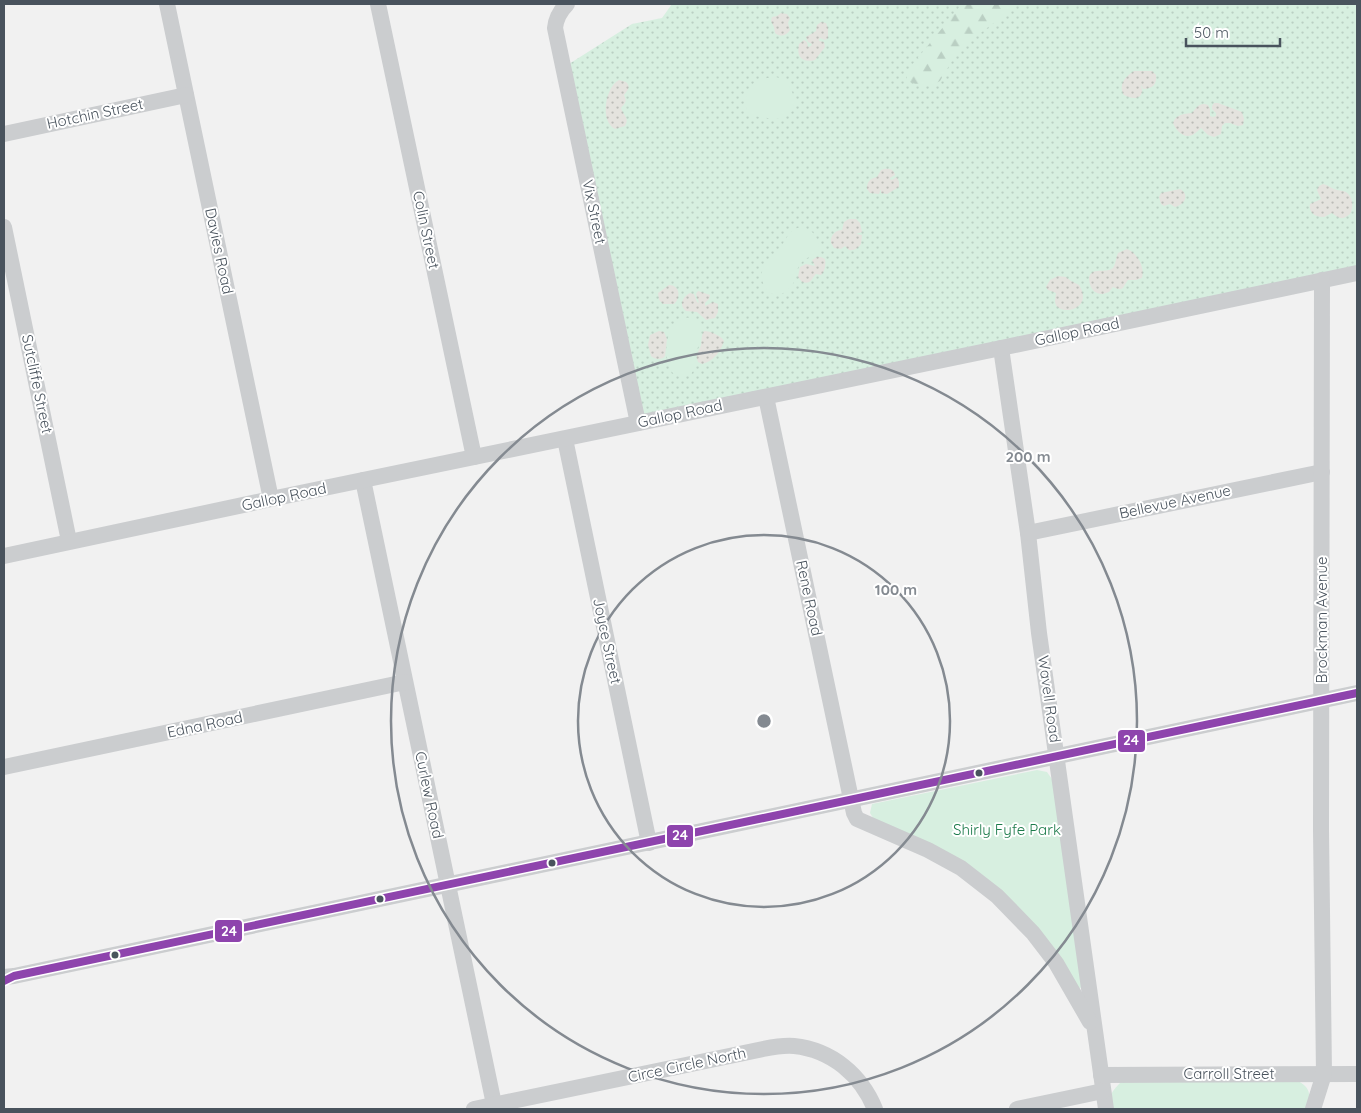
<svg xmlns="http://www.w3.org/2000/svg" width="1361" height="1113" viewBox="0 0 1361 1113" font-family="Quicksand,sans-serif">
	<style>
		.grass { fill: url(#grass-dots) }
		.forest { fill: url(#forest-firs) }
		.sand { fill: url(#sand-dots) }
		.park { fill: #d7efe0 }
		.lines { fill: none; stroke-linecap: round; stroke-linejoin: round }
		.minor { stroke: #cbcdcf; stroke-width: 16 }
		.bus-1-casing { stroke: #fff; stroke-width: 11 }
		.bus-1 { stroke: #8e44ad; stroke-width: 8 }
		.ring { fill: none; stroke: #848a91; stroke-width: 2.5 }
		.bus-dot { fill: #49535d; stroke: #fff; stroke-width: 2 }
		.labels { text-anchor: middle; stroke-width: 4; stroke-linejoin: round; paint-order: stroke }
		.street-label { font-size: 15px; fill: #49535d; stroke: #fff }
		.park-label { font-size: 15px; fill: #1c7b4b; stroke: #fff }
		.centre { fill: #848a91; stroke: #fff; stroke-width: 2.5 }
		.ring-label { font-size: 15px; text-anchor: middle; font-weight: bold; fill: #848a91; stroke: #fff; stroke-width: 4; stroke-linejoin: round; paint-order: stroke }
		.line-badge { stroke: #fff; stroke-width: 2 }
		.badge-label { font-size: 14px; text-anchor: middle; font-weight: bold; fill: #fff }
	</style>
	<defs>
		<pattern id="grass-dots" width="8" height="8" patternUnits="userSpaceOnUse" patternTransform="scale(1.25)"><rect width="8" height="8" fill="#d7efe0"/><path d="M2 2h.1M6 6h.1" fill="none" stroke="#bacfc3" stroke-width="1.8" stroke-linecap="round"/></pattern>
		<pattern id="forest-firs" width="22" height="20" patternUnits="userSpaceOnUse" patternTransform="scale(1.25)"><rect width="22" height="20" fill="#d7efe0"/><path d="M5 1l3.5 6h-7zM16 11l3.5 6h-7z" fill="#bacfc3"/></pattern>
		<pattern id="sand-dots" width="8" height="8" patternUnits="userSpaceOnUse" patternTransform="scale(1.25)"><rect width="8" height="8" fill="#e4e3de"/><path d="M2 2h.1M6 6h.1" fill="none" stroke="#bbbbb7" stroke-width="1.8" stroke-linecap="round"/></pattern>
	</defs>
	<rect width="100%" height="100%" fill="#f1f1f1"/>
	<!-- grass -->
	<polygon class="grass" points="672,4 1357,4 1357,270 640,420 569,64 632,24 662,18"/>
	<!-- forest -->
	<polygon class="forest" points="962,4 1019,4 959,49 940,81 930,86 918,85 907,81 907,71"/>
	<!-- sand -->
	<g class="sand">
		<path d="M781,13L787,14L790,18L788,23L790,30C787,35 781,38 775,33L774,27L771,21L772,17L777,16Z"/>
		<path d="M821,22L826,23L828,28V38L825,40L820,38L819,40V41L824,42L825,47L815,60C803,63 796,58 799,44L804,40L807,42L808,47L811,46L812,44L808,42L806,37L816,31L817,25Z"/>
		<path d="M1134,71H1152L1156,75C1157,84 1153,89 1143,89L1141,85C1141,87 1143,90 1142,92C1140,101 1129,98 1124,95C1118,85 1125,77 1134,71Z"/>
		<path d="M619,80L626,82C631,87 628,90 624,95C627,102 626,102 621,108C623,115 630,118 625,126L615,129C599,121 606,86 619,80Z"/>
		<path d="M1214,103H1218L1242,112L1244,119L1243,125L1238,126L1230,123H1225L1222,126L1221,134L1214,137L1208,135L1201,128C1199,130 1197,132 1194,134C1185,140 1176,131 1173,123C1176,114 1184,114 1192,113C1197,107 1200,102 1208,105L1210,109V116L1213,117L1216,116V113L1212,109V106Z"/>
		<path d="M884,169C889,168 894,169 895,175L890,178V179L892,180L897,177L899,182V187L887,194L881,193V189L879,194L870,193L867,189C867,181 870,179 877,177L881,170Z"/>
		<path d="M1323,184C1328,185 1329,187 1334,189C1338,191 1342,190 1346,192C1353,197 1354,207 1350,214C1341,221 1339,218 1332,213C1329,214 1327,216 1324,217C1316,218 1308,212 1310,204L1321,199L1317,190L1319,186Z"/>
		<path d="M1180,189C1190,194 1185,205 1175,207L1170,204L1164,206L1161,204L1159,197L1161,193Z"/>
		<path d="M849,219H856L860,223L862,232L856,234L862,235L861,244C858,248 854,251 849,250L845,246L841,249L834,248L831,243C830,236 835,230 842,230L844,222Z"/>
		<path d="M1127,249C1137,253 1145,266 1142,278L1136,280H1128C1122,288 1124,292 1113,287L1109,292L1103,294C1099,294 1095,293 1092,289C1090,286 1089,281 1089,278C1091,266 1106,274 1113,268C1116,264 1116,257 1118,253Z"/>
		<path d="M817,257H821L825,259C826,265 825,271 821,275L816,274C811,279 811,285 802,282L798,277L800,267L806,264L815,266L812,260Z"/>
		<path d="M1058,276L1066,277L1071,281L1079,285C1094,309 1062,316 1056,305C1054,301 1056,296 1056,293L1048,290L1046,287L1050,280Z"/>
		<path d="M669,285C680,285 681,298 674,304H663L659,300L658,293Z"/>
		<path d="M698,291L710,295L709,299L705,303V306L713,302L718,304V312L715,318L706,320L697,312L686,311L683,308C680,302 684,296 690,293L694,294L697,302L699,303L696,294Z"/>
		<path d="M659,331L664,332L667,339L665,356L663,358C659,360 654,359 651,356L648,345L650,335Z"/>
		<path d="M704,331C710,331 722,336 724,341C721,351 713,362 702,364L698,362C695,354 699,352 701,345C702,339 701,336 704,331Z"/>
	</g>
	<!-- park -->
	<g class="park">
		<path d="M776,77C794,81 803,112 782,118C777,120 760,117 755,116C740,113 745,90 754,83C759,78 769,78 776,77Z"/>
		<path d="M801,227C812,228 820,239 819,250C814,256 806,257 801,263C794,271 798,281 790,287C787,291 782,295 777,295C767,295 760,282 762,272C763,262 774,256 780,248C784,243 786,237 791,232C794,229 797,228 801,227Z"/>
		<path d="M685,318C691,317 696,318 701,322V330L699,344L696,353L695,368L691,374C663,388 663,342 672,327C675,323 680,320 685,318Z"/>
		<polygon points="1037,770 1047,772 1054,782 1083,987 1079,988 1005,895 875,821 870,813 872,804"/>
		<path d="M1298,1081C1312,1089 1310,1095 1307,1109H1111C1109,1095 1111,1092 1121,1082Z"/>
	</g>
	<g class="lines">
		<!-- minor -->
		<g class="minor">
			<polyline points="167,4 271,499"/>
			<polyline points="378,4 474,457"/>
			<path d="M567,4C560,11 556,18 555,28L638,423"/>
			<polyline points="4,134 186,95"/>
			<polyline points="4,227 69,541"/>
			<polyline points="1001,348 1028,533 1039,633 1106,1109"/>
			<polyline points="766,397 854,813 857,819 928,850 961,868 997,896 1033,933 1056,963 1090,1022"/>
			<polyline points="565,439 649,843"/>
			<polyline points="363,480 495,1109"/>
			<polyline points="1028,533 1322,472"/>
			<polyline points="4,556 271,499 1001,348 1357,273"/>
			<polyline points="4,767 405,682"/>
			<polyline points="4,977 14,976 1357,693"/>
			<polyline points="1101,1075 1357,1074"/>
			<path d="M474,1109L763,1049C773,1047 783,1045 794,1046C832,1050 861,1075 875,1109"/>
			<polyline points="1017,1109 1103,1091"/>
			<polyline points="1313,1109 1324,1074 1321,830 1322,280"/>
		</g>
		<defs>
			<polyline id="bus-1" points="4,981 14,976 1357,693"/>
		</defs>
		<!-- bus-1 casing -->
		<use href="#bus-1" class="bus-1-casing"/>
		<!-- bus-1 -->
		<use href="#bus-1" class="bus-1"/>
	</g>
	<!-- distance rings -->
	<g class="ring">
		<circle cx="764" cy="721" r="186"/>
		<circle cx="764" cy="721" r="373"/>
	</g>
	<!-- markers -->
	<g class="bus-dot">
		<circle cx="979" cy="773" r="4.5"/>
		<circle cx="552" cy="863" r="4.5"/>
		<circle cx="380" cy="899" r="4.5"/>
		<circle cx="115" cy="955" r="4.5"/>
	</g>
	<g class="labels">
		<!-- street labels -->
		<g class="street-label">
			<text transform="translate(95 114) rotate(-12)" y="5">Hotchin Street</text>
			<text transform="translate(594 212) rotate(78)" y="5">Vix Street</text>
			<text transform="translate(426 230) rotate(78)" y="5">Colin Street</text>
			<text transform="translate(219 251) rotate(78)" y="5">Davies Road</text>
			<text transform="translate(1077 332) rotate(-12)" y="5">Gallop Road</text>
			<text transform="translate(37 384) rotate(78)" y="5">Sutcliffe Street</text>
			<text transform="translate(680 414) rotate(-12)" y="5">Gallop Road</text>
			<text transform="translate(284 497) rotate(-12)" y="5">Gallop Road</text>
			<text transform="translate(1175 502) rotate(-12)" y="5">Bellevue Avenue</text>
			<text transform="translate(809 598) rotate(78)" y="5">Rene Road</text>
			<text transform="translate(1322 620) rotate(-90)" y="5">Brockman Avenue</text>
			<text transform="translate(607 641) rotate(78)" y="5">Joyce Street</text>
			<text transform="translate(1049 699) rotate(82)" y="5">Wavell Road</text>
			<text transform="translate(205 725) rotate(-12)" y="5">Edna Road</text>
			<text transform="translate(429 795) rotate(78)" y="5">Curlew Road</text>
			<text transform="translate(687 1065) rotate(-12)" y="5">Circe Circle North</text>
			<text x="1229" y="1079">Carroll Street</text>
		</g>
		<!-- park labels -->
		<g class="park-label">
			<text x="1007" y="835">Shirly Fyfe Park</text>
		</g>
	</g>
	<circle cx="764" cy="721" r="8" class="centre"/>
	<g class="ring-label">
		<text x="1028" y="462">200 m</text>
		<text x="896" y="595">100 m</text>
	</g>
	<g class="line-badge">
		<rect x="1117" y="729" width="29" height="24" rx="5" fill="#8e44ad"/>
		<rect x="666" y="824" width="28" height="24" rx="5" fill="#8e44ad"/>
		<rect x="214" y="919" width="29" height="24" rx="5" fill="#8e44ad"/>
	</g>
	<g class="badge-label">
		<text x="1131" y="745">24</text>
		<text x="680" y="840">24</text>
		<text x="229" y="936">24</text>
	</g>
	<!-- border -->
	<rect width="1361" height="1113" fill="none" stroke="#49535d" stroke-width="10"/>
	<!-- scale -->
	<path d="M1186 38v8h94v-8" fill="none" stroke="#49535d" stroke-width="2.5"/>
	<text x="1194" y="38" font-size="15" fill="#49535d" stroke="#ffffff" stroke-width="4" paint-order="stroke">50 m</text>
</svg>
